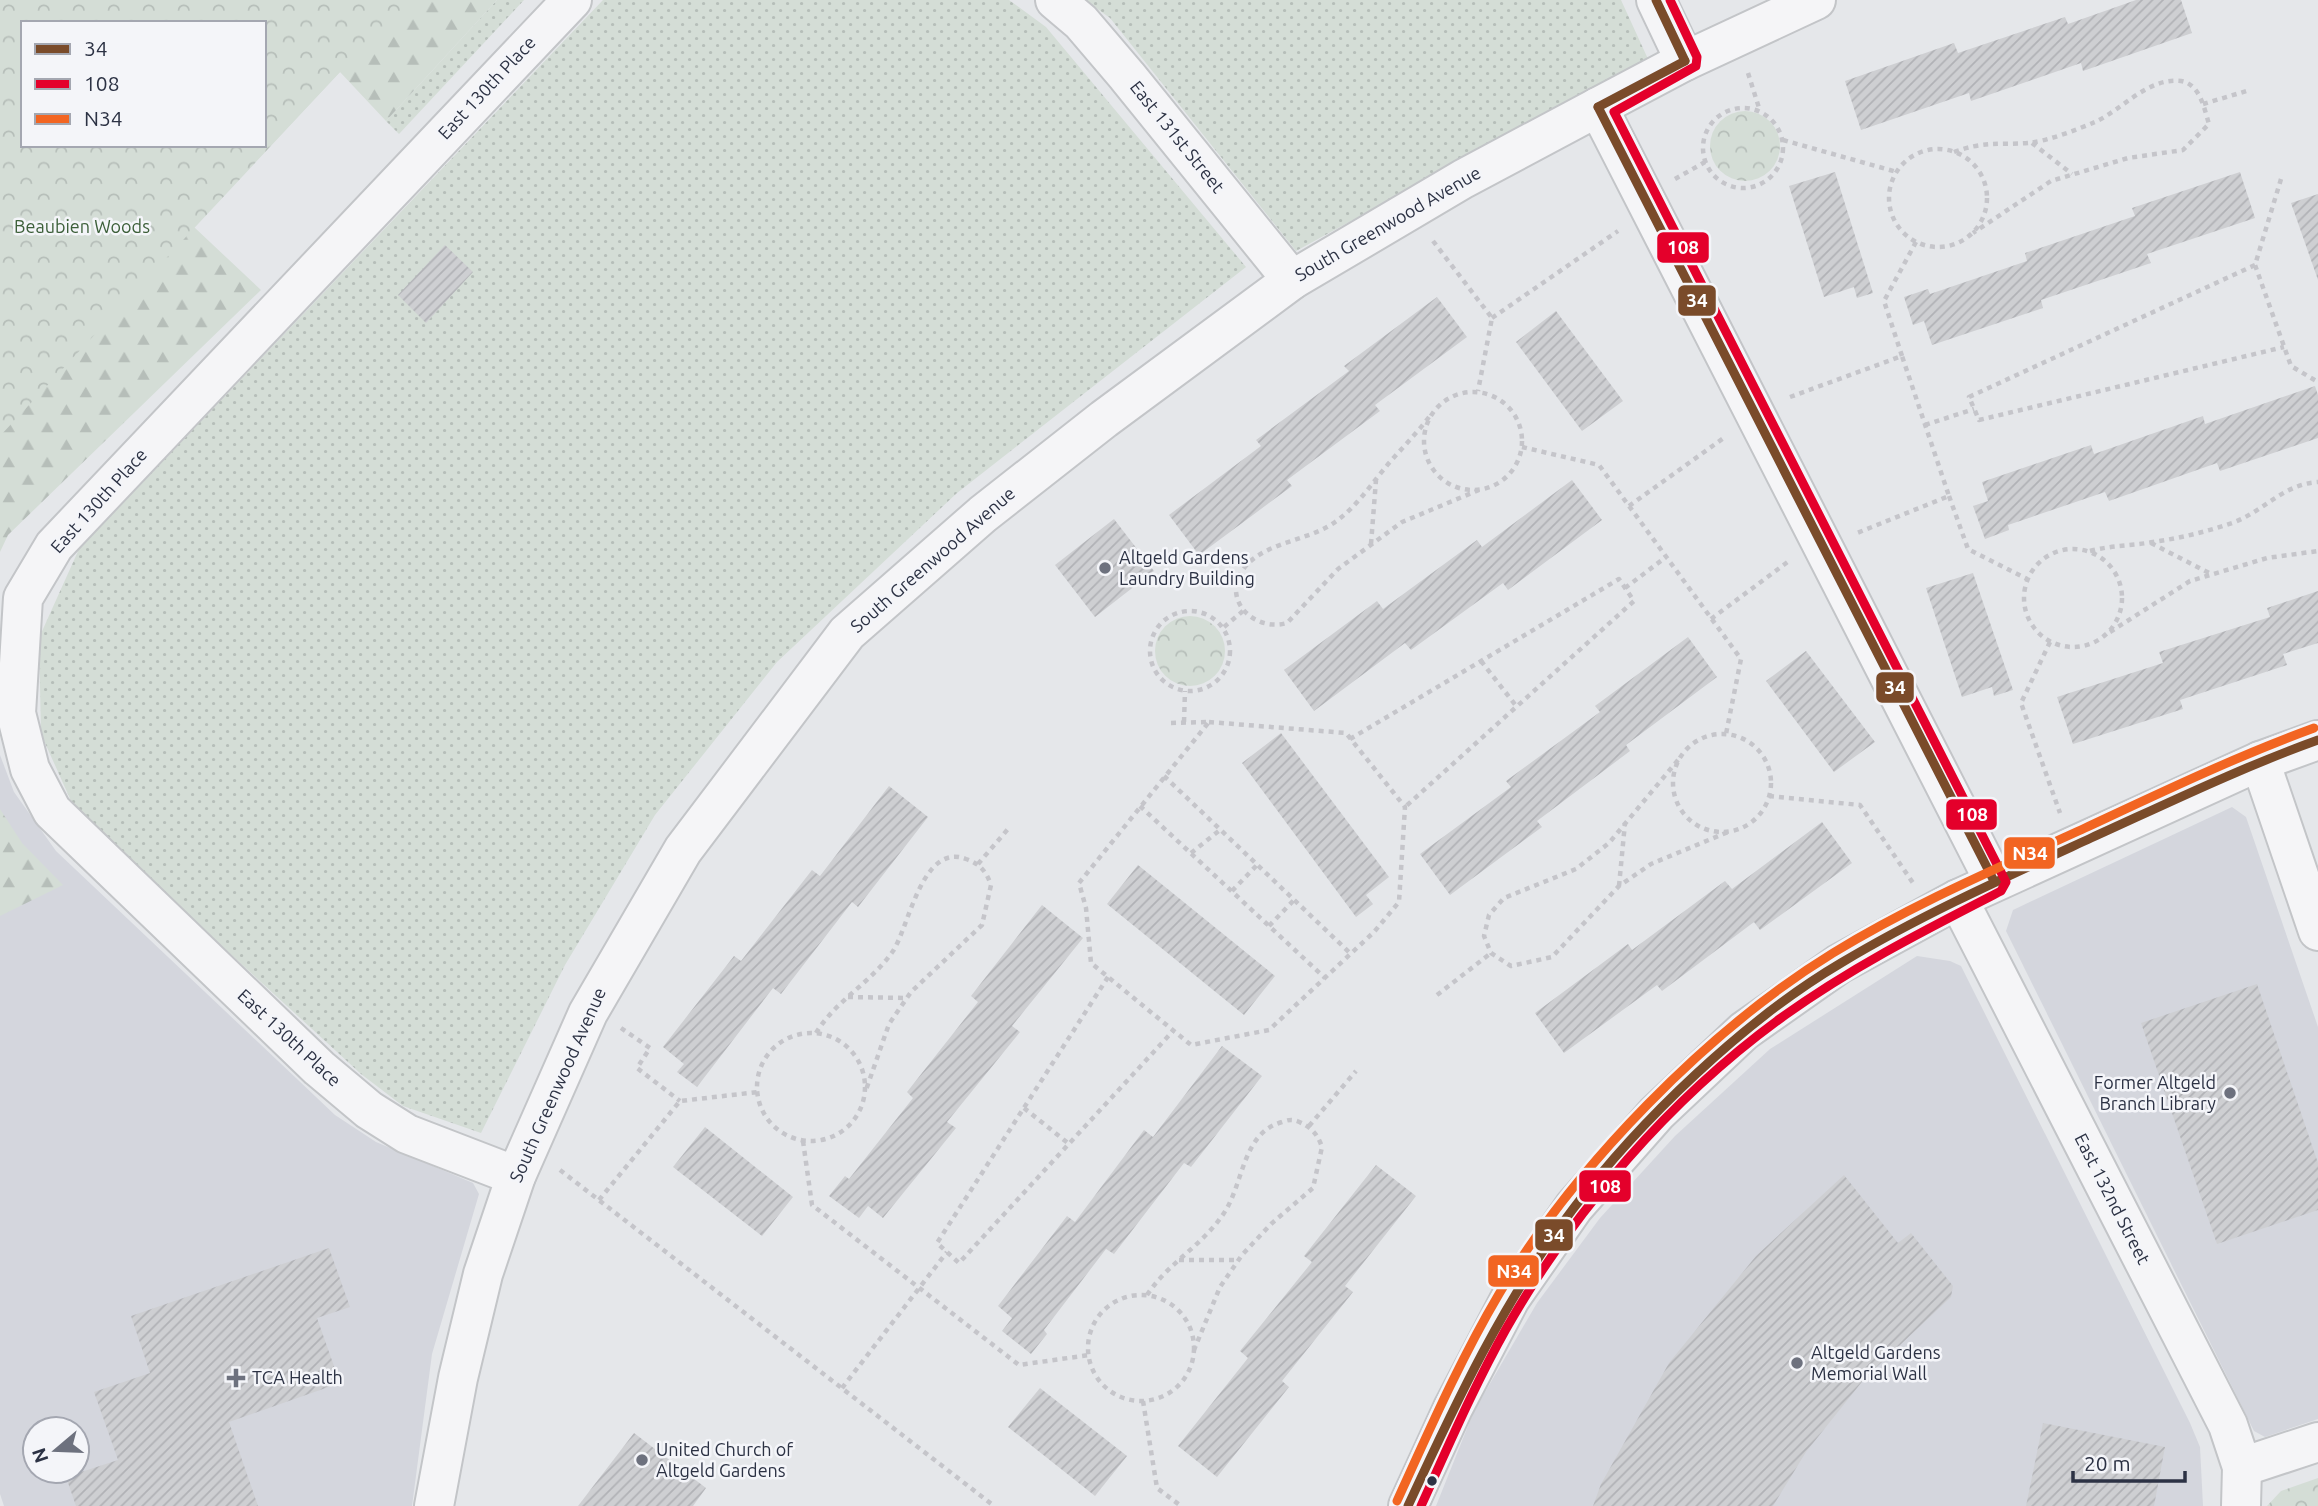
<svg xmlns="http://www.w3.org/2000/svg" width="2318" height="1506" viewBox="0 0 2318 1506" font-family="Ubuntu,sans-serif">
	<style>
		.built { fill: #d4d6dd; fill-rule: evenodd }
		.grass { fill: url(#grass-dots) }
		.forest { fill: url(#forest-firs) }
		.park { fill: url(#park-crowns); fill-rule: evenodd }
		.building { fill: url(#building-hatch) }
		.lines { fill: none; stroke-linecap: round; stroke-linejoin: round }
		.minor-casing { stroke: #c3c5c8; stroke-width: 42 }
		.path { stroke: #c5c5ca; stroke-width: 4.5; stroke-dasharray: 5 5; stroke-linecap: butt }
		.minor { stroke: #f5f5f7; stroke-width: 38 }
		.bus-1-casing { stroke: #f4f5f9; stroke-width: 14 }
		.bus-2-casing { stroke: #f4f5f9; stroke-width: 14 }
		.bus-3-casing { stroke: #f4f5f9; stroke-width: 14 }
		.bus-1 { stroke: #7a4b2a; stroke-width: 9 }
		.bus-2 { stroke: #e4002b; stroke-width: 9 }
		.bus-3 { stroke: #f26522; stroke-width: 9 }
		.poi-dot { fill: #6d717e; stroke: #f4f5f9; stroke-width: 2.5 }
		.bus-dot { fill: #2c3244; stroke: #f4f5f9; stroke-width: 2.5 }
		.labels { text-anchor: middle; stroke-width: 5; stroke-linejoin: round; paint-order: stroke }
		.street-label { font-size: 18px; fill: #2c3244; stroke: #f4f5f9 }
		.park-label { font-size: 18px; fill: #3c5f39; stroke: #f4f5f9 }
		.poi-label { font-size: 18px; fill: #2c3244; stroke: #f4f5f9; text-anchor: start }
		.line-badge { stroke: #f4f5f9; stroke-width: 2.5 }
		.badge-label { font-size: 19px; text-anchor: middle; font-weight: bold; fill: #fff }
	</style>
	<defs>
		<pattern id="grass-dots" width="8" height="8" patternUnits="userSpaceOnUse" patternTransform="scale(1.75)"><rect width="8" height="8" fill="#d4ddd6"/><path d="M2 2h.1M6 6h.1" fill="none" stroke="#b6beb9" stroke-width="1.8" stroke-linecap="round"/></pattern>
		<pattern id="forest-firs" width="22" height="20" patternUnits="userSpaceOnUse" patternTransform="scale(1.75)"><rect width="22" height="20" fill="#d4ddd6"/><path d="M5 1l3.5 6h-7zM16 11l3.5 6h-7z" fill="#b6beb9"/></pattern>
		<pattern id="park-crowns" width="20" height="18" patternUnits="userSpaceOnUse" patternTransform="scale(1.75)"><rect width="20" height="18" fill="#d4ddd6"/><path d="M2 6a3 3 0 1 1 6 0M12 15a3 3 0 1 1 6 0" fill="none" stroke="#b6beb9"/></pattern>
		<pattern id="building-hatch" width="6" height="6" patternUnits="userSpaceOnUse" patternTransform="scale(1.75)"><rect width="6" height="6" fill="#cecfd2"/><path d="M-1 1l2-2M0 6l6-6M5 7l2-2" fill="none" stroke="#b1b2b6"/></pattern>
	</defs>
	<rect width="100%" height="100%" fill="#e5e7ea"/>
	<!-- built -->
	<g class="built">
		<path d="M0,755L14,792L56,851L335,1115L376,1142L473,1183L479,1194L432,1354L412,1506H4L0,1494ZM35,1429H77V1471H35Z"/>
		<polygon points="2232,807 2246,817 2318,1027 2318,1419 2265,1437 2254,1431 2006,931 2013,910"/>
		<polygon points="1917,956 1950,961 1961,966 2190,1423 2200,1447 2203,1506 1436,1506 1474,1411 1537,1303 1600,1218 1675,1136 1770,1049"/>
	</g>
	<!-- grass -->
	<g class="grass">
		<polygon points="497,0 524,0 399,134 386,121"/>
		<polygon points="603,0 1009,0 1046,27 1246,267 957,493 777,662 655,815 565,965 481,1133 403,1106 361,1074 76,812 41,734 39,638 79,549"/>
		<polygon points="1085,0 1621,0 1648,59 1296,251 1110,18"/>
	</g>
	<!-- forest -->
	<g class="forest">
		<polygon points="262,0 497,0 386,121 340,72 194,227 261,290 8,535 0,552 0,310 264,145"/>
		<polygon points="0,809 22,843 63,885 0,916"/>
	</g>
	<!-- park -->
	<g class="park">
		<path d="M0,0H421L340,72L0,436ZM23,23H264V145H23Z"/>
		<circle cx="1745" cy="146" r="35"/>
		<circle cx="1190" cy="651" r="35"/>
		<polygon points="2318,1478 2318,1506 2267,1506 2281,1491"/>
	</g>
	<!-- building -->
	<g class="building">
		<polygon points="2136,0 2181,0 2192,33 2083,71 2081,63 1971,101 1969,93 1861,130 1845,81 1954,43 1958,53 2065,17 2068,24"/>
		<polygon points="1835,172 1873,293 1857,298 1854,287 1824,297 1789,186"/>
		<polygon points="2240,172 2255,218 2147,254 2151,263 2041,300 2043,308 1932,345 1924,321 1913,325 1904,297 1928,289 1930,294 2027,261 2025,253 2135,216 2132,208"/>
		<polygon points="2318,194 2318,280 2291,203"/>
		<polygon points="445,245 473,272 426,323 398,295"/>
		<polygon points="1437,297 1467,337 1375,405 1380,411 1287,480 1292,486 1199,555 1169,515 1261,446 1256,440 1349,371 1344,366"/>
		<polygon points="1556,311 1623,401 1582,431 1516,342"/>
		<polygon points="2315,386 2318,395 2318,438 2220,471 2217,463 2109,501 2105,492 2008,525 2009,530 1985,539 1973,506 1988,501 1982,482 2091,445 2094,454 2203,416 2205,424"/>
		<polygon points="1572,480 1602,520 1508,590 1503,583 1411,650 1405,643 1314,711 1284,670 1377,601 1383,609 1477,540 1482,547"/>
		<polygon points="1114,519 1154,571 1095,617 1055,565"/>
		<polygon points="1973,573 2013,690 1994,696 1992,687 1962,697 1926,588"/>
		<polygon points="2318,591 2318,643 2283,654 2287,665 2180,700 2183,709 2073,744 2057,697 2163,663 2159,652 2270,617 2267,608"/>
		<polygon points="1688,637 1717,677 1626,745 1630,751 1537,821 1542,827 1450,895 1420,854 1511,787 1506,781 1600,712 1595,706"/>
		<polygon points="1806,651 1875,742 1834,772 1766,681"/>
		<polygon points="1281,733 1389,877 1366,895 1373,904 1356,917 1242,763"/>
		<polygon points="889,786 928,817 858,907 852,902 781,994 773,988 697,1087 677,1072 684,1064 663,1047 734,956 741,961 812,870 820,876"/>
		<polygon points="1822,822 1852,863 1760,930 1754,922 1662,991 1657,985 1564,1053 1535,1013 1628,944 1632,950 1725,881 1732,889"/>
		<polygon points="1138,865 1275,976 1244,1015 1107,904"/>
		<polygon points="1042,905 1083,938 1012,1026 1020,1032 947,1122 956,1128 883,1218 868,1206 859,1218 829,1196 845,1176 849,1179 913,1098 907,1092 978,1002 971,996"/>
		<polygon points="2257,984 2318,1163 2318,1210 2217,1244 2141,1023"/>
		<polygon points="1222,1046 1262,1076 1191,1167 1184,1163 1114,1254 1106,1249 1044,1330 1047,1334 1031,1354 1002,1331 1012,1318 998,1306 1067,1216 1075,1222 1144,1130 1153,1137"/>
		<polygon points="705,1127 793,1197 762,1236 673,1167"/>
		<polygon points="1376,1165 1416,1196 1345,1286 1353,1292 1282,1381 1289,1387 1217,1477 1178,1446 1248,1358 1240,1351 1312,1262 1304,1256"/>
		<polygon points="1844,1175 1898,1243 1911,1233 1953,1286 1951,1297 1865,1378 1806,1452 1773,1506 1593,1506 1601,1484 1669,1363 1756,1256"/>
		<polygon points="329,1248 350,1307 317,1318 340,1383 229,1422 258,1506 76,1506 66,1477 118,1460 94,1392 150,1373 131,1316"/>
		<polygon points="1040,1388 1127,1456 1095,1496 1008,1427"/>
		<polygon points="2043,1423 2165,1447 2154,1506 2026,1506"/>
		<polygon points="634,1433 706,1488 693,1506 578,1506"/>
	</g>
	<g class="lines">
		<defs>
			<g id="minor">
				<polyline points="1055,0 1081,22 1127,76 1292,280"/>
				<polyline points="1656,0 1685,61"/>
				<polyline points="1598,107 1994,881"/>
				<polyline points="2260,761 2318,931"/>
				<polyline points="1958,899 2228,1425 2242,1467 2241,1506"/>
				<polyline points="516,1176 407,1134 369,1110 319,1068 52,811 30,769 16,713 23,598 54,546 572,0"/>
				<polyline points="2242,1467 2318,1442"/>
				<polyline points="434,1506 458,1378 483,1274 516,1176 588,1013 683,850 847,633 983,514 1104,419 1292,280 1463,179 1598,107 1685,61 1816,0"/>
				<polyline points="1408,1506 1453,1408 1510,1299 1574,1207 1657,1113 1744,1031 1839,964 1958,899 2260,761 2318,740"/>
			</g>
		</defs>
		<!-- minor casing -->
		<use href="#minor" class="minor-casing"/>
		<!-- path -->
		<g class="path">
			<polyline points="1748,73 1760,111"/>
			<polyline points="2203,104 2250,90"/>
			<circle cx="1743" cy="148" r="40"/>
			<polyline points="1783,140 1897,172"/>
			<polyline points="2032,143 2072,174"/>
			<circle cx="1938" cy="198" r="49"/>
			<path d="M1954,152C1984,141 1999,145 2028,143C2048,141 2076,130 2095,122C2122,110 2148,77 2181,81C2200,84 2204,108 2209,124L2183,150L2128,158L2051,181L1973,233"/>
			<polyline points="1675,179 1705,162"/>
			<polyline points="2281,179 2255,265 2291,366 2318,382"/>
			<polyline points="1433,241 1492,318 1478,391"/>
			<polyline points="2255,265 1969,397 1979,420 2284,347"/>
			<polyline points="1492,318 1618,231"/>
			<polyline points="1902,356 1884,301 1916,242"/>
			<circle cx="1473" cy="441" r="49"/>
			<polyline points="1790,397 1902,356 1949,496 1857,533"/>
			<path d="M1429,417C1417,433 1403,447 1390,462C1370,485 1354,512 1327,527C1300,542 1260,544 1242,571C1222,602 1256,632 1287,623L1338,569L1402,522L1479,490"/>
			<polyline points="1925,425 1974,409"/>
			<polyline points="1522,447 1599,465 1741,659 1726,734"/>
			<polyline points="1949,496 1968,549 2027,579"/>
			<polyline points="1629,506 1725,437"/>
			<polyline points="2151,543 2211,574"/>
			<polyline points="1371,544 1376,480"/>
			<circle cx="2073" cy="598" r="49"/>
			<path d="M2090,551C2113,545 2131,546 2153,542C2180,538 2206,532 2232,523C2263,512 2283,484 2318,482"/>
			<polyline points="1625,588 1666,557"/>
			<circle cx="1190" cy="651" r="40"/>
			<polyline points="1711,619 1789,561"/>
			<polyline points="1224,627 1243,611"/>
			<polyline points="2110,632 2190,581 2267,558 2318,551"/>
			<polyline points="2050,642 2021,703 2060,813"/>
			<polyline points="1481,661 1517,707"/>
			<polyline points="1184,722 1185,691"/>
			<polygon points="1209,722 1346,733 1405,807 1399,902 1374,932 1269,1030 1191,1045 1091,963 1086,908 1079,883"/>
			<polyline points="1171,723 1208,722"/>
			<circle cx="1722" cy="783" r="49"/>
			<polyline points="1350,739 1619,579 1634,601 1405,807"/>
			<polyline points="1678,760 1609,843 1576,869 1504,898 1489,915 1484,936 1491,953 1511,966 1552,957 1619,886 1651,864 1728,832"/>
			<polyline points="1164,776 1351,954"/>
			<polyline points="1769,796 1860,805 1913,883"/>
			<polyline points="1140,806 1325,978"/>
			<polyline points="1191,853 1220,830"/>
			<polyline points="978,864 1008,829"/>
			<polyline points="1619,886 1625,823"/>
			<polyline points="1232,891 1257,865"/>
			<polyline points="1269,926 1294,900"/>
			<polyline points="1108,977 937,1243 959,1263 1173,1031"/>
			<polyline points="1437,995 1491,953"/>
			<polyline points="848,997 908,998"/>
			<polyline points="621,1028 650,1048 637,1068 680,1101"/>
			<path d="M816,1033C836,1000 871,983 893,951C909,927 922,842 966,859C980,864 986,871 991,885L982,925L911,992L889,1024L866,1090"/>
			<circle cx="811" cy="1087" r="54"/>
			<polyline points="1024,1108 1069,1144"/>
			<polyline points="1309,1126 1356,1071"/>
			<polyline points="803,1141 812,1205 1019,1365 1089,1355"/>
			<polyline points="560,1170 994,1506"/>
			<polyline points="599,1200 680,1101 758,1092"/>
			<polyline points="1179,1260 1239,1260"/>
			<path d="M1147,1295C1168,1263 1202,1246 1224,1213C1244,1183 1242,1133 1282,1122C1288,1120 1291,1119 1297,1121C1311,1127 1317,1133 1322,1147L1313,1188L1271,1224L1242,1255L1220,1287L1194,1350"/>
			<circle cx="1141" cy="1348" r="53"/>
			<polyline points="842,1388 947,1252"/>
			<polyline points="1143,1401 1157,1488 1181,1506"/>
		</g>
		<!-- minor -->
		<use href="#minor" class="minor"/>
		<defs>
			<g id="bus-1">
				<polyline points="1656,0 1685,61"/>
				<polyline points="1598,107 1994,881"/>
				<polyline points="1598,107 1685,61"/>
				<path d="M1408,1506C1456,1402 1504,1300 1573,1209C1640,1120 1746,1019 1841,963C1921,915 2006,877 2091,838C2166,804 2240,768 2318,740"/>
			</g>
			<path id="bus-2" d="M1421,1506C1448,1447 1474,1386 1506,1329C1573,1211 1671,1098 1781,1018C1850,968 1925,930 2001,891L2006,882L1614,112L1696,66L1697,57L1670,0"/>
			<path id="bus-3" d="M1397,1501C1429,1431 1460,1360 1499,1294C1573,1168 1709,1029 1833,953C1913,904 2000,867 2085,828C2160,793 2235,757 2314,728"/>
		</defs>
		<!-- bus-1 casing -->
		<use href="#bus-1" class="bus-1-casing"/>
		<!-- bus-2 casing -->
		<use href="#bus-2" class="bus-2-casing"/>
		<!-- bus-3 casing -->
		<use href="#bus-3" class="bus-3-casing"/>
		<!-- bus-1 -->
		<use href="#bus-1" class="bus-1"/>
		<!-- bus-2 -->
		<use href="#bus-2" class="bus-2"/>
		<!-- bus-3 -->
		<use href="#bus-3" class="bus-3"/>
	</g>
	<!-- markers -->
	<g class="poi-dot">
		<circle cx="1105" cy="568" r="7"/>
		<circle cx="2230" cy="1093" r="7"/>
		<circle cx="1797" cy="1363" r="7"/>
		<path d="M232.5 1367.5h7v7h7v7h-7v7h-7v-7h-7v-7h7z"/>
		<circle cx="642" cy="1460" r="7"/>
	</g>
	<circle class="bus-dot" cx="1432" cy="1481" r="6"/>
	<g class="labels">
		<!-- street labels -->
		<g class="street-label">
			<text transform="translate(487 88) rotate(-47)" y="6">East 130th Place</text>
			<text transform="translate(1177 137) rotate(51)" y="6">East 131st Street</text>
			<text transform="translate(1388 224) rotate(-30)" y="6">South Greenwood Avenue</text>
			<text transform="translate(99 501) rotate(-48)" y="6">East 130th Place</text>
			<text transform="translate(933 560) rotate(-41)" y="6">South Greenwood Avenue</text>
			<text transform="translate(289 1038) rotate(43)" y="6">East 130th Place</text>
			<text transform="translate(558 1085) rotate(-66)" y="6">South Greenwood Avenue</text>
			<text transform="translate(2112 1199) rotate(63)" y="6">East 132nd Street</text>
		</g>
		<!-- park labels -->
		<g class="park-label">
			<text x="82" y="233">Beaubien Woods</text>
		</g>
		<!-- poi labels -->
		<g class="poi-label">
			<text x="1119" y="564">Altgeld Gardens<tspan x="1119" dy="21">Laundry Building</tspan></text>
			<text x="2216" y="1089" text-anchor="end">Former Altgeld<tspan x="2216" dy="21">Branch Library</tspan></text>
			<text x="1811" y="1359">Altgeld Gardens<tspan x="1811" dy="21">Memorial Wall</tspan></text>
			<text x="252" y="1384">TCA Health</text>
			<text x="656" y="1456">United Church of<tspan x="656" dy="21">Altgeld Gardens</tspan></text>
		</g>
	</g>
	<g class="line-badge">
		<rect x="1656" y="231" width="54" height="33" rx="7" fill="#e4002b"/>
		<rect x="1677" y="284" width="40" height="33" rx="7" fill="#7a4b2a"/>
		<rect x="1875" y="671" width="40" height="33" rx="7" fill="#7a4b2a"/>
		<rect x="1945" y="798" width="53" height="33" rx="7" fill="#e4002b"/>
		<rect x="2003" y="836" width="53" height="34" rx="7" fill="#f26522"/>
		<rect x="1578" y="1169" width="54" height="34" rx="7" fill="#e4002b"/>
		<rect x="1534" y="1218" width="40" height="34" rx="7" fill="#7a4b2a"/>
		<rect x="1487" y="1254" width="53" height="34" rx="7" fill="#f26522"/>
	</g>
	<g class="badge-label">
		<text x="1683" y="254">108</text>
		<text x="1697" y="307">34</text>
		<text x="1895" y="694">34</text>
		<text x="1972" y="821">108</text>
		<text x="2030" y="860">N34</text>
		<text x="1605" y="1193">108</text>
		<text x="1554" y="1242">34</text>
		<text x="1514" y="1278">N34</text>
	</g>
	<!-- legend -->
	<rect x="21" y="21" width="245" height="126" fill="#f4f5f9" stroke="#a4a7b1" stroke-width="2"/>
	<rect x="35" y="44" width="35" height="10" fill="#7a4b2a" stroke="#a4a7b1" stroke-width="2"/>
	<text x="84" y="56" font-size="21" fill="#2c3244">34</text>
	<rect x="35" y="79" width="35" height="10" fill="#e4002b" stroke="#a4a7b1" stroke-width="2"/>
	<text x="84" y="91" font-size="21" fill="#2c3244">108</text>
	<rect x="35" y="114" width="35" height="10" fill="#f26522" stroke="#a4a7b1" stroke-width="2"/>
	<text x="84" y="126" font-size="21" fill="#2c3244">N34</text>
	<!-- north arrow -->
	<g transform="translate(56 1450) rotate(251)"><circle r="33" fill="#f4f5f9" stroke="#a4a7b1" stroke-width="2"/>
	<path d="M0-5L12 26L0 18L-12 26Z" fill="#6d717e"/>
	<text y="-10" font-size="19" font-weight="bold" text-anchor="middle" fill="#2c3244">N</text>
	</g>
	<!-- scale -->
	<path d="M2073 1471v10h112v-10" fill="none" stroke="#2c3244" stroke-width="3.5"/>
	<text x="2084" y="1471" font-size="21" fill="#2c3244" stroke="#f4f5f9" stroke-width="5" paint-order="stroke">20 m</text>
</svg>
